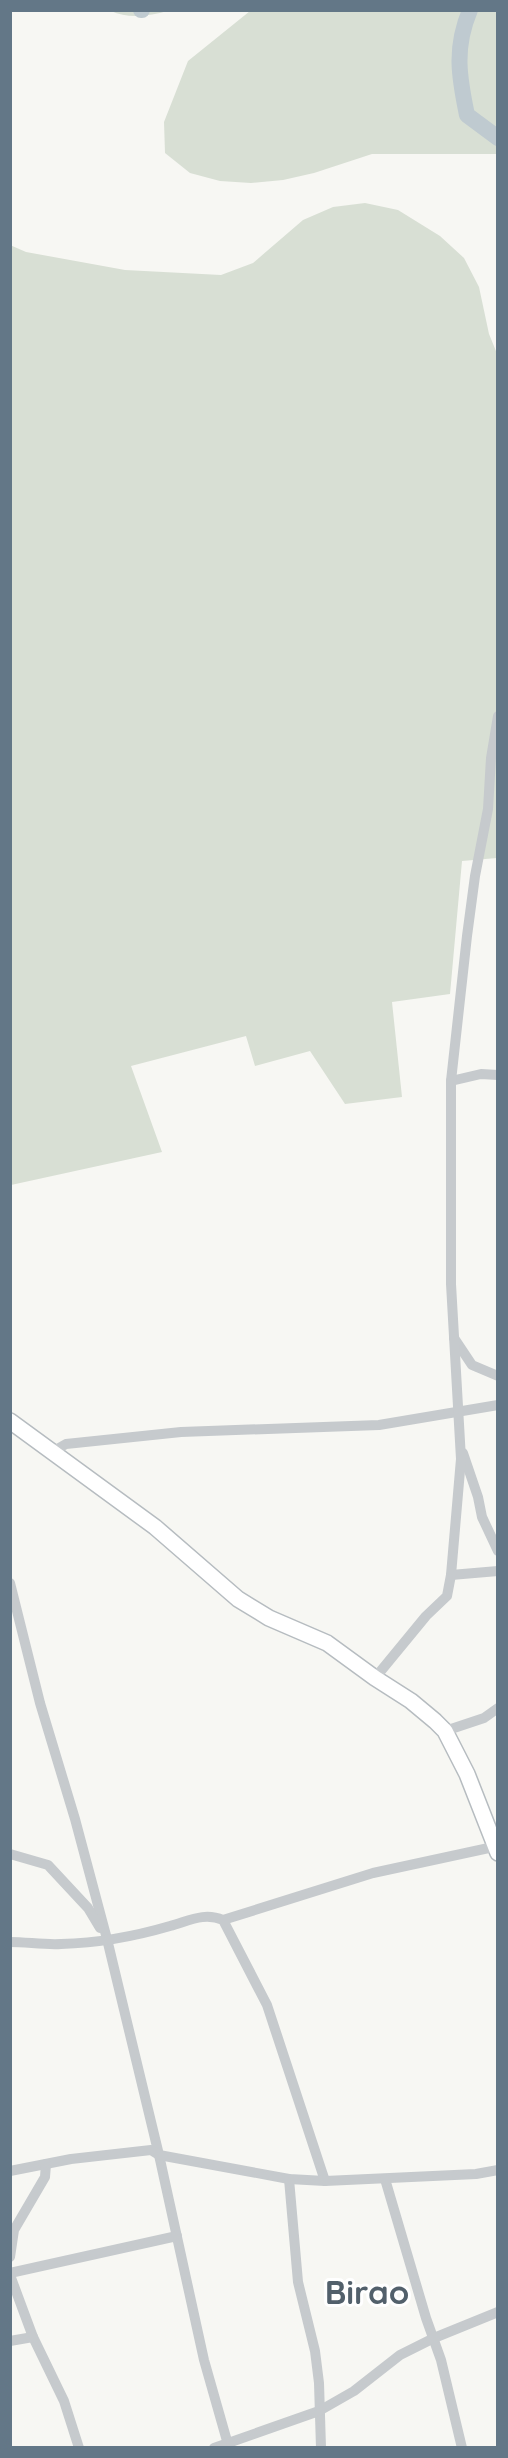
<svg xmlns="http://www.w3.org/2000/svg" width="508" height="2458" viewBox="0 0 508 2458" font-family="Quicksand,sans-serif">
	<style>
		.green { fill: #d8dfd4 }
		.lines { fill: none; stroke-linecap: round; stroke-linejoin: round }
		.river { stroke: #bfcad0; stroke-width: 16 }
		.secondary-casing { stroke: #b6bcc0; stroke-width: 18 }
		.street { stroke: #c6cacd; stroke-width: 10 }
		.secondary { stroke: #fff; stroke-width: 15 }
		.labels { text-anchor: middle; stroke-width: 6; stroke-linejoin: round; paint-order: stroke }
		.town-label { font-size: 33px; font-weight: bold; fill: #52606b; stroke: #fff }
	</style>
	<rect width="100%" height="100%" fill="#f7f7f3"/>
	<!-- green -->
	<g class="green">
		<path d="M111,11H167C151,16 127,19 111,11Z"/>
		<polygon points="250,11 497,11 497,154 372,154 314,173 283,180 251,183 220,181 190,173 165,153 164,122 188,61"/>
		<polygon points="365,203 398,210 440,236 464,258 479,287 489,334 498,356 497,858 462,861 450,994 392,1002 402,1097 345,1104 310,1051 255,1066 246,1036 131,1066 162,1152 11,1185 10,245 26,252 125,270 221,275 253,263 303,220 333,207"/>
	</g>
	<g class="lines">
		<!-- river -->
		<g class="river">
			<polyline points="141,10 142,10"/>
			<path d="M470,10C454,48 459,77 467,115L498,138"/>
		</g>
		<defs>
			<polyline id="secondary" points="10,1421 155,1527 238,1599 269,1618 327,1643 375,1678 411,1701 435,1721 445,1731 467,1774 498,1853"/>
		</defs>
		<!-- secondary casing -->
		<use href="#secondary" class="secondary-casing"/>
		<!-- street -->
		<g class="street">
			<polyline points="451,1081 481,1074 498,1075"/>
			<polyline points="454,1338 472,1365 498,1376"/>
			<polyline points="52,1452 66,1444 181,1432 379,1425 498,1405"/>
			<polyline points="463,1453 478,1497 482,1517 498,1551"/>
			<polyline points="451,1575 498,1571"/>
			<polyline points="10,1583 40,1703 75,1819 107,1939 159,2155 204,2360 229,2448"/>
			<polyline points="375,1678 426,1616 447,1596 451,1575 461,1459 451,1284 451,1081 467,936 475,876 488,809 491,758 498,716"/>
			<polyline points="445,1731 484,1718 498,1708"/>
			<polyline points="10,1854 48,1865 88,1908 100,1928"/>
			<polyline points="223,1920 373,1873 498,1846"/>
			<path d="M10,1942C27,1942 44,1945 61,1944C98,1943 136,1936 170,1926C189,1921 204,1912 223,1920L267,2005L325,2181"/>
			<polyline points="10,2171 71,2159 151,2150 159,2155 289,2179 325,2181 476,2174 498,2170"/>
			<polyline points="289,2179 298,2282 315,2351 319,2383 321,2448"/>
			<polyline points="385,2179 426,2318 441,2360 462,2448"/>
			<polyline points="10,2257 14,2230 45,2177 46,2164"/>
			<polyline points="10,2273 177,2236"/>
			<polyline points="10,2275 33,2337 64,2401 79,2448"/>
			<polyline points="10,2341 33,2337"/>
			<polyline points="214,2448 319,2411 354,2391 400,2355 434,2338 498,2312"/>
		</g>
		<!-- secondary -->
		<use href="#secondary" class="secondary"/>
	</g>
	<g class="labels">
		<!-- town labels -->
		<g class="town-label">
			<text x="367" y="2304">Birao</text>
		</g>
	</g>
	<!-- border -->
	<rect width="508" height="2458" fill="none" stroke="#637787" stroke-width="24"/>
</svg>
